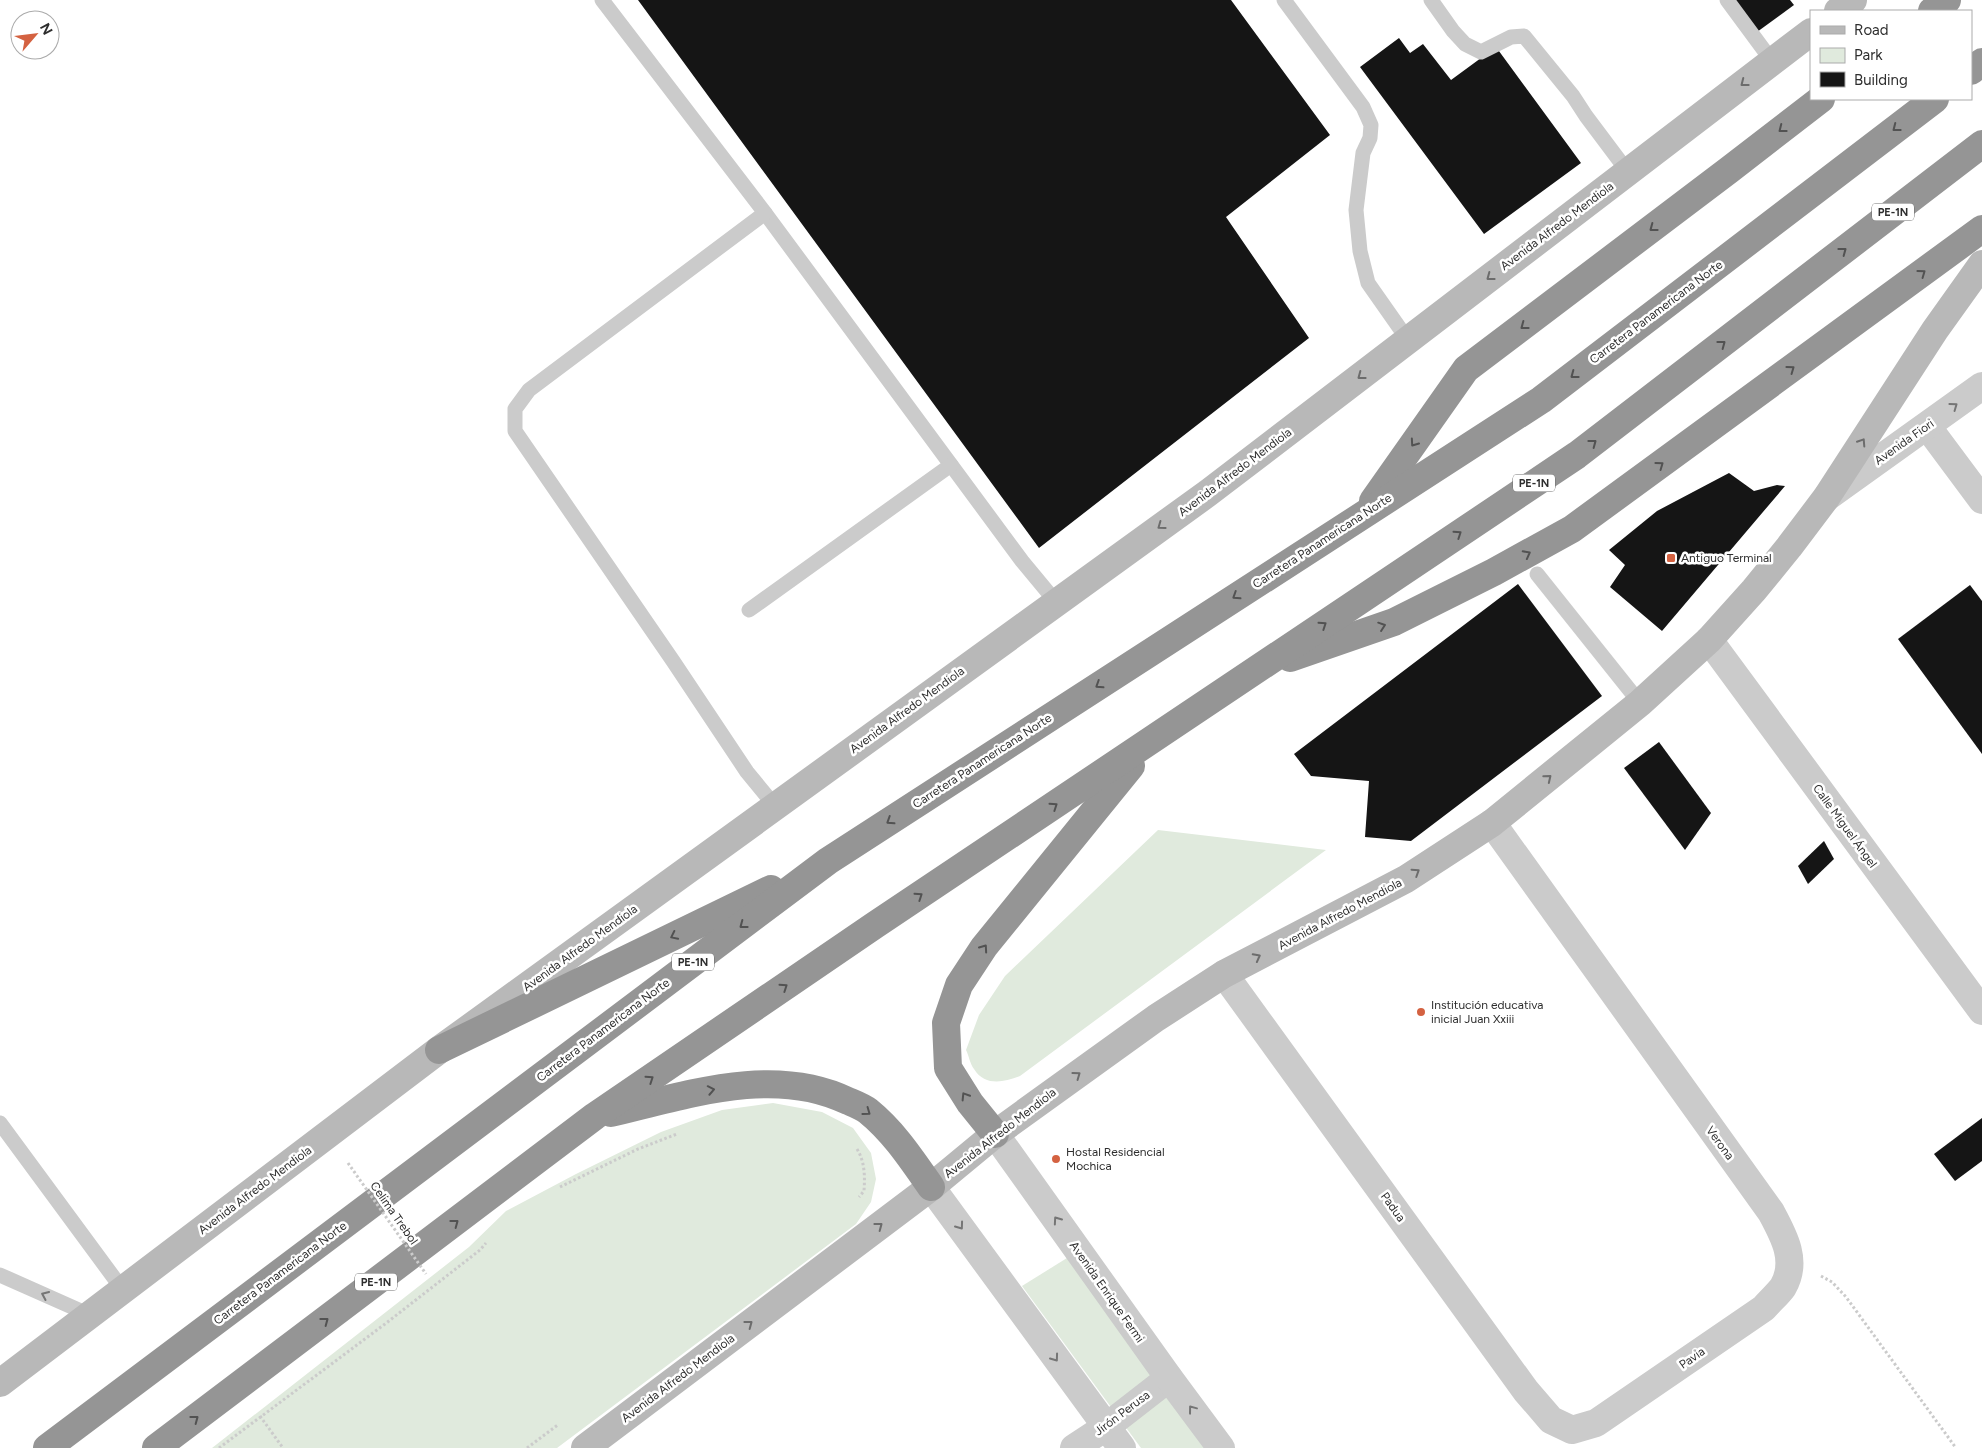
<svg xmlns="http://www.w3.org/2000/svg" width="1982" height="1448" viewBox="0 0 1982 1448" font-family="Figtree,sans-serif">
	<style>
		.green { fill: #e0eadd }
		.building { fill: #151515 }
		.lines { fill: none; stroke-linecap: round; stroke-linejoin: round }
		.path { stroke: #cbcbcb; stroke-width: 3; stroke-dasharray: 2.5 2.5; stroke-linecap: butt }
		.service { stroke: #cbcbcb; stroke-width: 15 }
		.minor { stroke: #cbcbcb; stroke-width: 28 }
		.tertiary { stroke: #cbcbcb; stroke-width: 28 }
		.secondary { stroke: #b8b8b8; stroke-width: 28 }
		.motorway { stroke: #959595; stroke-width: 28 }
		.path-bridge { stroke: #cbcbcb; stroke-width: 3; stroke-dasharray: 2.5 2.5; stroke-linecap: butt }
		.oneway { stroke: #6c6c6c }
		.oneway2 { stroke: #525252 }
		.oneway3 { stroke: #757575 }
		.poi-dot { fill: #d46241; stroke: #fff; stroke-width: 2 }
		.labels { text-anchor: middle; stroke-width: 5; stroke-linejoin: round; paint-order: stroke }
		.shield { fill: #fff; stroke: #6d6d6d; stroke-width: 1 }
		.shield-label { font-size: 11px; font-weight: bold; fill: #2e2e2e }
		.street-label { font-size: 12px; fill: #2e2e2e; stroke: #fff }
		.poi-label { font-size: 12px; fill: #2e2e2e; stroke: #fff; text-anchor: start }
	</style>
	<rect width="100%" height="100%" fill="#fff"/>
	<!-- green -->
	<g class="green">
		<path d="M1158,830L1326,850L1020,1076C1005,1082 985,1087 974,1069C970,1064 969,1056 966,1050L979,1015L1005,976Z"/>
		<polygon points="773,1103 822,1112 853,1128 871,1153 876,1179 871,1202 856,1224 557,1448 212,1448 469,1247 506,1211 576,1174 661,1132 722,1110"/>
		<polygon points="1067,1258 1205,1448 1141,1448 1022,1286"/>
	</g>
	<!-- building -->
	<g class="building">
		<polygon points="638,0 1231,0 1330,135 1226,217 1309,338 1039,548"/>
		<polygon points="1734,0 1790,0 1794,5 1757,32"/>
		<polygon points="1399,38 1410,53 1423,44 1451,80 1496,47 1581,163 1484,234 1360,67"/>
		<polygon points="1729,473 1754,491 1777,485 1785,486 1662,631 1610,587 1625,565 1609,550 1657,511"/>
		<polygon points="1518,584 1602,696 1411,841 1365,837 1369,781 1311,776 1294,754"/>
		<polygon points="1970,585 1982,601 1982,754 1898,639"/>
		<polygon points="1659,742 1711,813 1685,850 1624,768"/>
		<polygon points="1824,841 1834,859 1808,884 1798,866"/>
		<polygon points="1982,1118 1982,1161 1955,1181 1934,1154"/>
	</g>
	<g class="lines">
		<!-- path -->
		<g class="path">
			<path d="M857,1149C865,1162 865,1177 864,1191L859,1197"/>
			<polyline points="560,1187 638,1149 677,1134"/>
			<polyline points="1821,1276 1832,1282 1846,1297 1956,1448"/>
			<polyline points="260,1416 283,1448"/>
			<polyline points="219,1448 385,1324 480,1250 486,1243"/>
			<polyline points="527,1448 559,1424"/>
		</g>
		<!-- service -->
		<g class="service">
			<polyline points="602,0 765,213 1022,561 1056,602"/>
			<polyline points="1284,0 1363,107 1371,125 1370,138 1363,153 1356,210 1360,251 1368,283 1408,340"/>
			<polyline points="1431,0 1453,31 1465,44 1481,52 1511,37 1524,36 1573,96 1586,116 1628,172"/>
			<polyline points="1727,0 1772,61"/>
			<polyline points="765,213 529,390 515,409 515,431 673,661 747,772 775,806"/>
			<polyline points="1537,574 1640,703"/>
			<polyline points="749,610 951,465"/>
			<polyline points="0,1123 123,1290"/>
			<polyline points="0,1275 90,1315"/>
		</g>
		<!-- minor -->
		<g class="minor">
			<polyline points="1927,426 1982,500"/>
			<polyline points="1827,497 1982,386"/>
			<polyline points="1709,640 1982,1011"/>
			<path d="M1224,974L1526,1391L1551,1420L1572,1430L1596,1423L1764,1308C1770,1301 1778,1294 1783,1287C1798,1261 1784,1236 1771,1212L1492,823"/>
			<polyline points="1074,1448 1106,1427 1169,1378"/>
		</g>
		<!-- tertiary -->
		<g class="tertiary">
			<polyline points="995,1134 1169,1378 1221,1448"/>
			<polyline points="931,1187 1122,1448"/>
		</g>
		<!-- secondary -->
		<g class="secondary">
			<polyline points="1838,11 1853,0"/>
			<polyline points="0,1383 439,1050 1208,493 1811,32"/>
			<polyline points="585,1448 931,1187 995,1134 1156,1018 1224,974 1406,879 1492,823 1640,703 1709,640 1754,590 1789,547 1826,498 1935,330 1982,264"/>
		</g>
		<!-- motorway -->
		<g class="motorway">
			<polyline points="1932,11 1947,0"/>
			<polyline points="1971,71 1982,62"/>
			<polyline points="1373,501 1466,369 1729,170 1821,99"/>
			<polyline points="1290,658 1394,622 1494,572 1572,529 1982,229"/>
			<polyline points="439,1050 771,889"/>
			<path d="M611,1113C687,1095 774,1065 848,1101C855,1104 863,1107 868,1111C894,1132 912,1160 931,1187"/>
			<polyline points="995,1134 970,1103 948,1068 946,1023 959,985 984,947 1131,766"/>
			<polyline points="47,1448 828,861 1541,400 1935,99"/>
			<polyline points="156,1448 595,1116 875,925 1577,455 1982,144"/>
		</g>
		<!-- path-bridge -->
		<polyline class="path-bridge" points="348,1163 426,1274"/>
	</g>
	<!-- one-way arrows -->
	<defs><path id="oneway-chevron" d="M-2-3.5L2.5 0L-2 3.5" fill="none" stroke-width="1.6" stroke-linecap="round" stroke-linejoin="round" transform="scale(1.25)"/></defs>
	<g class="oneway">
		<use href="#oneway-chevron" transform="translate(1744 83) rotate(142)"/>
		<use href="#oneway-chevron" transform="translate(1490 277) rotate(143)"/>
		<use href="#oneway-chevron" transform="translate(1361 376) rotate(143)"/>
		<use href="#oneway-chevron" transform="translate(1862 442) rotate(-57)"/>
		<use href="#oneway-chevron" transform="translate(1161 526) rotate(144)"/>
		<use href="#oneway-chevron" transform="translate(1548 778) rotate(-39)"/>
		<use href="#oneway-chevron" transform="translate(1416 872) rotate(-33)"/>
		<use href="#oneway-chevron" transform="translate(1257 957) rotate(-28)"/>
		<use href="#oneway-chevron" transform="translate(1077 1075) rotate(-36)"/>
		<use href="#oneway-chevron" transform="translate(879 1226) rotate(-37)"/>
		<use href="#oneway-chevron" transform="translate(749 1324) rotate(-37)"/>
	</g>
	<g class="oneway2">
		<use href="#oneway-chevron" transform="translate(1896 128) rotate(142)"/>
		<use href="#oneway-chevron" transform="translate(1782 129) rotate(142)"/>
		<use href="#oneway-chevron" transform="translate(1653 228) rotate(143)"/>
		<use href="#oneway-chevron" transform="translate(1843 251) rotate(-37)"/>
		<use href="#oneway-chevron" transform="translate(1922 273) rotate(-36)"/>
		<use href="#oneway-chevron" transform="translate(1524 326) rotate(143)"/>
		<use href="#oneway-chevron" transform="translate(1722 344) rotate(-37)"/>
		<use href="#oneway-chevron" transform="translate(1791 369) rotate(-36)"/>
		<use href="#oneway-chevron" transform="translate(1574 375) rotate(143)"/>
		<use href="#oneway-chevron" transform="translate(1414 443) rotate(125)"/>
		<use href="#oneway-chevron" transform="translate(1593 443) rotate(-37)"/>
		<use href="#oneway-chevron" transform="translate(1660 465) rotate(-36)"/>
		<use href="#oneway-chevron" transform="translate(1458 534) rotate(-34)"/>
		<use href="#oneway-chevron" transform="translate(1527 554) rotate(-28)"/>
		<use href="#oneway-chevron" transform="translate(1236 596) rotate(147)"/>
		<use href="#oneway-chevron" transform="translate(1323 625) rotate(-34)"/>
		<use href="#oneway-chevron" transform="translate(1382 626) rotate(-19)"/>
		<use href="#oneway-chevron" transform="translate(1099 685) rotate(147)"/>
		<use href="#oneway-chevron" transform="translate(1054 806) rotate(-34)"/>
		<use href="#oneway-chevron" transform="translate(890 821) rotate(147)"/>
		<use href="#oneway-chevron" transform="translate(919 896) rotate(-34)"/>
		<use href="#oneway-chevron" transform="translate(743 925) rotate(143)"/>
		<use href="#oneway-chevron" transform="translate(674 936) rotate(154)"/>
		<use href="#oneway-chevron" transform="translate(984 948) rotate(-55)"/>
		<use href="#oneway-chevron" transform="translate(784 987) rotate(-34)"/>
		<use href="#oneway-chevron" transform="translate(650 1079) rotate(-34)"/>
		<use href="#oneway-chevron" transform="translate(711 1090) rotate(-11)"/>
		<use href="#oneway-chevron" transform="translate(965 1096) rotate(-122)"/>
		<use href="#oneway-chevron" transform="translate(867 1112) rotate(36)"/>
		<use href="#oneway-chevron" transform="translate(455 1223) rotate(-37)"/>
		<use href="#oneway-chevron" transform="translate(325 1321) rotate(-37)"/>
		<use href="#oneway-chevron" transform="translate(195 1419) rotate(-37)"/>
	</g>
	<g class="oneway3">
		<use href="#oneway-chevron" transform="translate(1954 406) rotate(-36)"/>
		<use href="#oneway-chevron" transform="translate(1057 1220) rotate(-125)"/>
		<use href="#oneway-chevron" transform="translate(960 1226) rotate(54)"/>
		<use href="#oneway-chevron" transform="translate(45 1295) rotate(-156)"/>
		<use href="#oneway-chevron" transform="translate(1055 1358) rotate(54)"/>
		<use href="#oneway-chevron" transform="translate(1192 1409) rotate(-127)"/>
	</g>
	<!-- markers -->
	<g class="poi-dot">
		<rect x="1666" y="553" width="10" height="10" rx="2.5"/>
		<circle cx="1421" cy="1012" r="5"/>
		<circle cx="1056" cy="1159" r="5"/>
	</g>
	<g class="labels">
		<!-- shield labels -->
		<g class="shield">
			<rect x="1872" y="203.5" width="42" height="17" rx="4"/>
			<rect x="1513" y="474.5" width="42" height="17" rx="4"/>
			<rect x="672" y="953.5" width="42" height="17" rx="4"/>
			<rect x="355" y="1273.5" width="42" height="17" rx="4"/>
		</g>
		<g class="shield-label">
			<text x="1893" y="216">PE-1N</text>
			<text x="1534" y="487">PE-1N</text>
			<text x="693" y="966">PE-1N</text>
			<text x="376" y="1286">PE-1N</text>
		</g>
		<!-- street labels -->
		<g class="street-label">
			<text transform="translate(1557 226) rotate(-37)" y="4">Avenida Alfredo Mendiola</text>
			<text transform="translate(1656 312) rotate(-37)" y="4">Carretera Panamericana Norte</text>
			<text transform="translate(1904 442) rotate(-35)" y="4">Avenida Fiori</text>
			<text transform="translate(1235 472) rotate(-37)" y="4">Avenida Alfredo Mendiola</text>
			<text transform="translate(1322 541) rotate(-33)" y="4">Carretera Panamericana Norte</text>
			<text transform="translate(907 710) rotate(-36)" y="4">Avenida Alfredo Mendiola</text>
			<text transform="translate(982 761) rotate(-33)" y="4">Carretera Panamericana Norte</text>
			<text transform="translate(1845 826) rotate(54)" y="4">Calle Miguel Ángel</text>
			<text transform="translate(1340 914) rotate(-28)" y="4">Avenida Alfredo Mendiola</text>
			<text transform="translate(580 948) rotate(-36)" y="4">Avenida Alfredo Mendiola</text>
			<text transform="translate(603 1030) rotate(-37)" y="4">Carretera Panamericana Norte</text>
			<text transform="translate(1000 1133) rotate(-38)" y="4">Avenida Alfredo Mendiola</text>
			<text transform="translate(1720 1143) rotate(54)" y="4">Verona</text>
			<text transform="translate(255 1190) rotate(-37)" y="4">Avenida Alfredo Mendiola</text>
			<text transform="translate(1393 1207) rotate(54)" y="4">Padua</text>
			<text transform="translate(394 1213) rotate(55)" y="4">Celima Trebol</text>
			<text transform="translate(280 1273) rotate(-37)" y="4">Carretera Panamericana Norte</text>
			<text transform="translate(1107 1292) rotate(55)" y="4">Avenida Enrique Fermi</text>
			<text transform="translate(1692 1358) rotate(-35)" y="4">Pavia</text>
			<text transform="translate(678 1378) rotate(-37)" y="4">Avenida Alfredo Mendiola</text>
			<text transform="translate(1122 1413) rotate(-37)" y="4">Jirón Perusa</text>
		</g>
		<!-- poi labels -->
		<g class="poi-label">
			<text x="1681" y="562">Antiguo Terminal</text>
			<text x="1431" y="1009">Institución educativa<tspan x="1431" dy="14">inicial Juan Xxiii</tspan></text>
			<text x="1066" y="1156">Hostal Residencial<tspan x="1066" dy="14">Mochica</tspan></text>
		</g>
	</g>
	<!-- legend -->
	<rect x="1810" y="10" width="162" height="90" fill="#ffffff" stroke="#ababab"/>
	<rect x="1820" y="26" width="25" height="8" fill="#b8b8b8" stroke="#ababab"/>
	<text x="1854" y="35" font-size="15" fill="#2e2e2e">Road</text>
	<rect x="1820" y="48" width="25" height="15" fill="#e0eadd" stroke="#ababab"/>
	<text x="1854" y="60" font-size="15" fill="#2e2e2e">Park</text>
	<rect x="1820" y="72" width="25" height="15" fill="#151515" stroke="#ababab"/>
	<text x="1854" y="85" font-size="15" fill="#2e2e2e">Building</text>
	<!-- north arrow -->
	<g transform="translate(35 35) rotate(62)"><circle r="24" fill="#ffffff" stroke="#ababab"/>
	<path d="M0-4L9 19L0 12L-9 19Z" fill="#d46241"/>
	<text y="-8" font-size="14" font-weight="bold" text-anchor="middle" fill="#2e2e2e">N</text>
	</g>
</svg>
